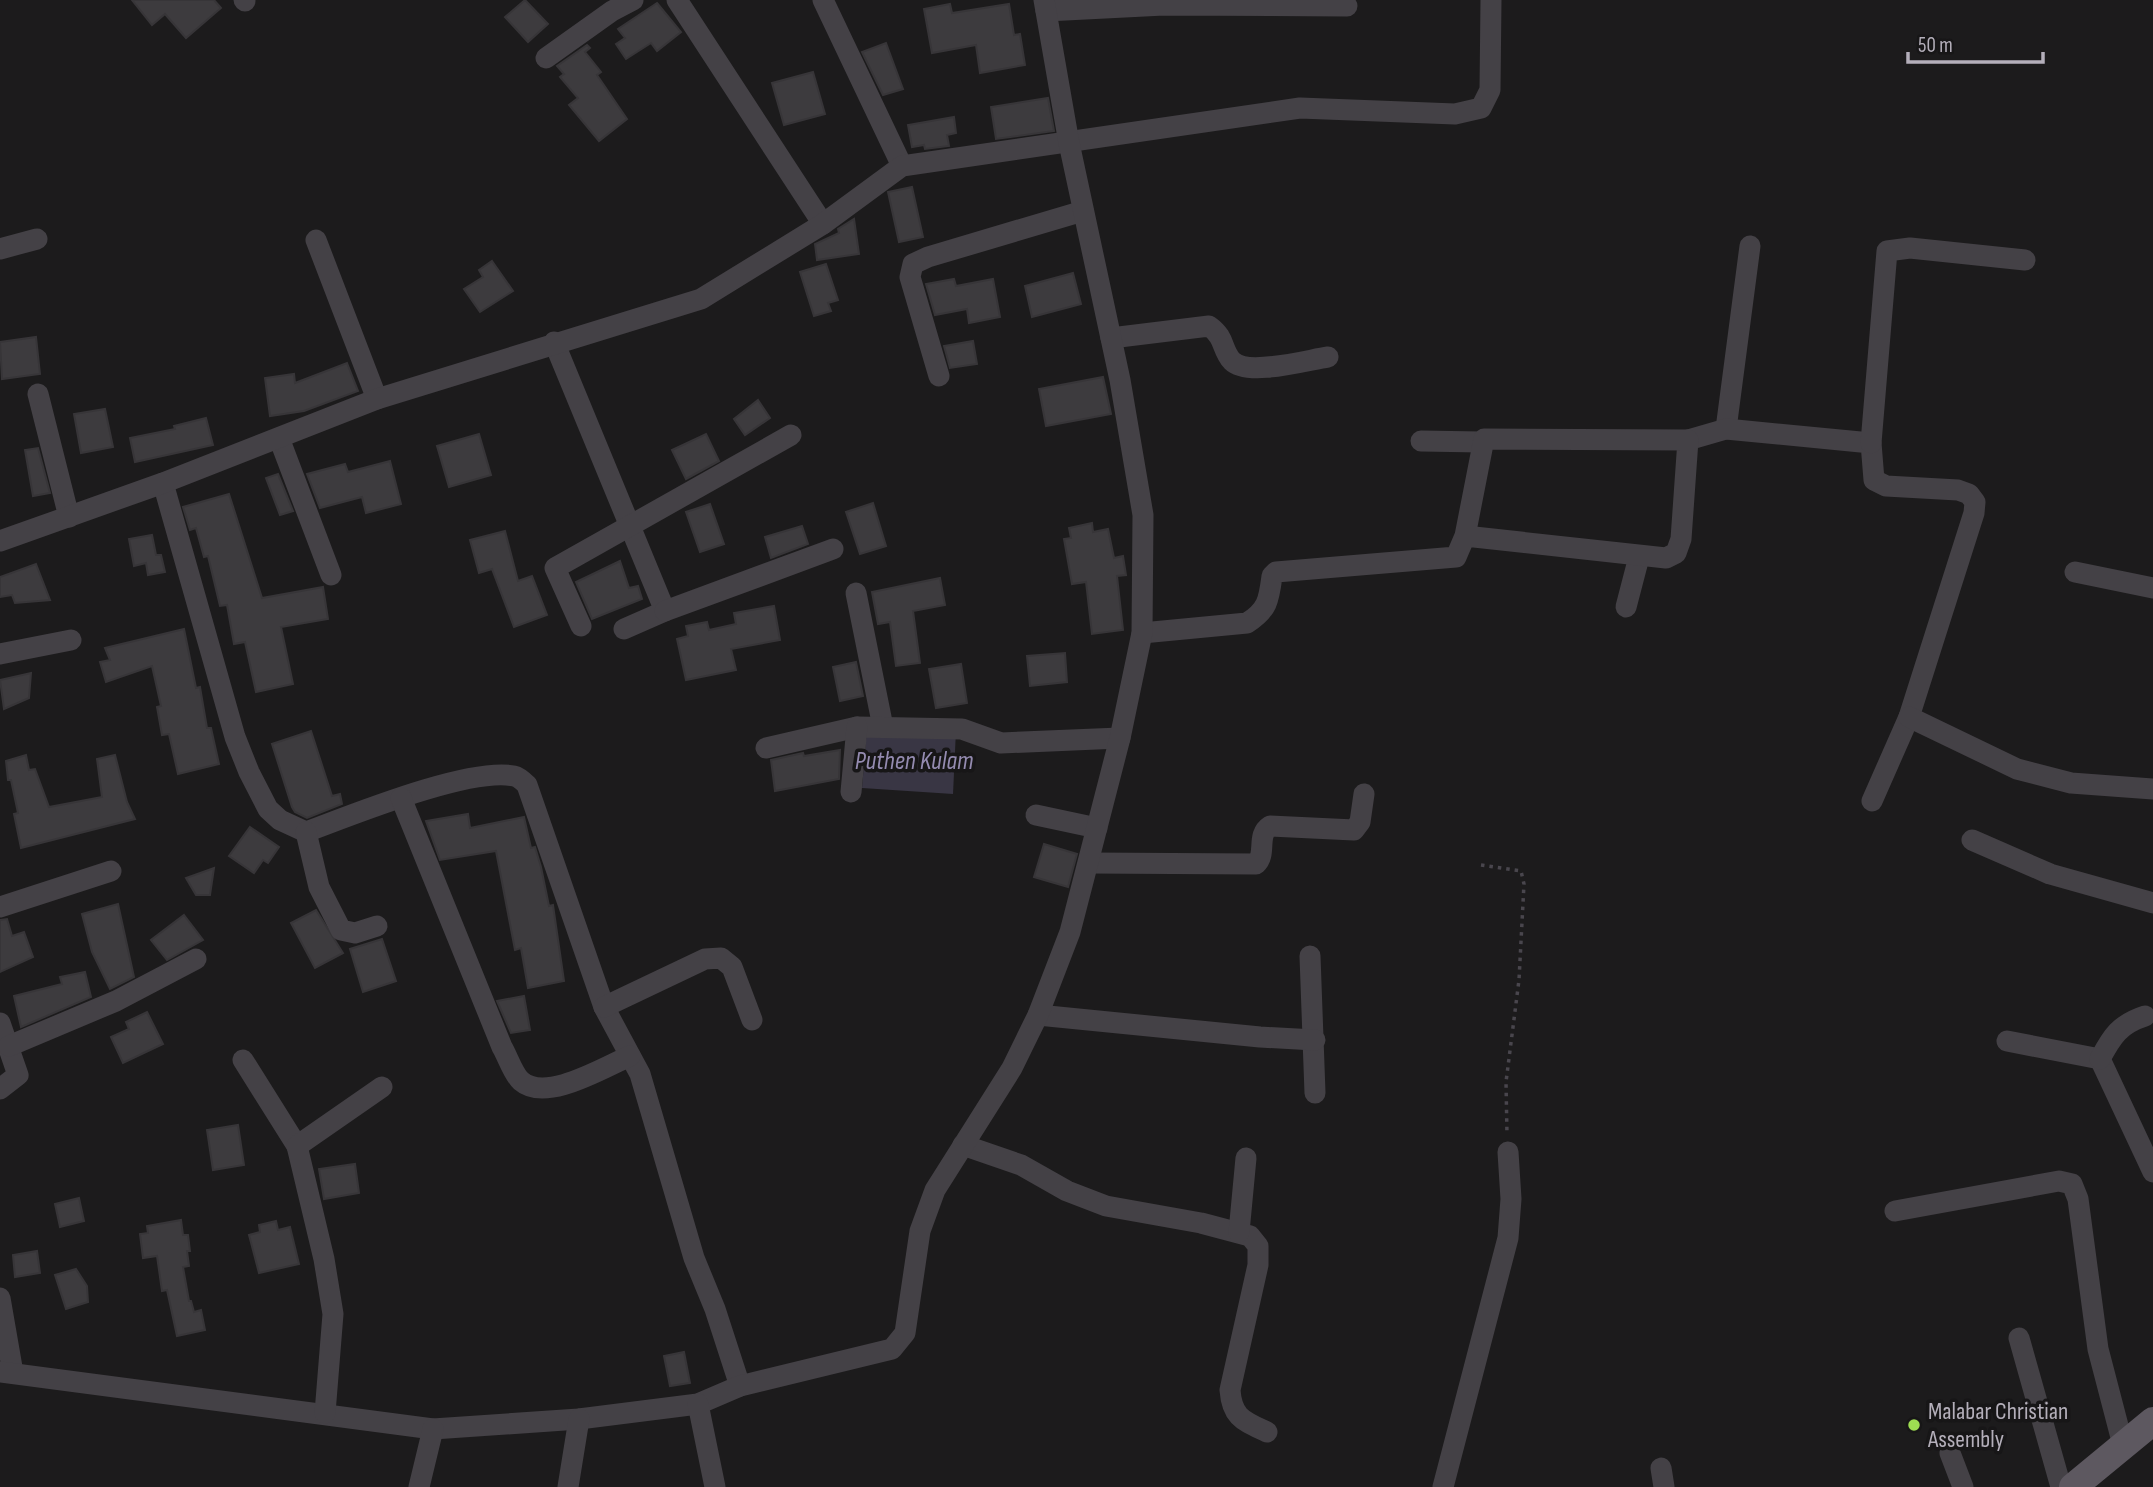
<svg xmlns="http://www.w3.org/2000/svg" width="2153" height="1487" viewBox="0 0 2153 1487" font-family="'Sofia Sans Condensed',sans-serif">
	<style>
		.water { fill: #393644 }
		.building { fill: #3d3b3e; stroke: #373538; stroke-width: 2 }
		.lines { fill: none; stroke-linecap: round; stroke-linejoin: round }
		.path { stroke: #49464d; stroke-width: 3.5; stroke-dasharray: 3.5 5; stroke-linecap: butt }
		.minor { stroke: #444146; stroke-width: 21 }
		.major { stroke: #5d5860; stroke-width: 28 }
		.poi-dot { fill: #9edd52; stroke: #171617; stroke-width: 2.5 }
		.labels { text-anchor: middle; stroke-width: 7; stroke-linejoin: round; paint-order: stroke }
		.poi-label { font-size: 24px; fill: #b4afba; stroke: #171617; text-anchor: start }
		.water-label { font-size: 26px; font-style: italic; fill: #948bb0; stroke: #171617 }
	</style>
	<rect width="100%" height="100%" fill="#1c1b1c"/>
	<!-- water -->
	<polygon class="water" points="867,728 956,730 953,794 862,788"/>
	<!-- building -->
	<g class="building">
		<polygon points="132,0 214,0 221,8 186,38 165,14 152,25"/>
		<polygon points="525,0 548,24 528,42 505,17"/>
		<polygon points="657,3 681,32 657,51 651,43 626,59 616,44 625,38 618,29"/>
		<polygon points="950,4 952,13 1009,4 1014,35 1020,34 1025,65 980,73 976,45 932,53 924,9"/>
		<polygon points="886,43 903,89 883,95 862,52"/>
		<polygon points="587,45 590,48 585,52 601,72 597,75 627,119 599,141 569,105 578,98 560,77 564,74 557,66"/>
		<polygon points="813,72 825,114 784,125 772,83"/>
		<polygon points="1048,98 1054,131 996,139 991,107"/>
		<polygon points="954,117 956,133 947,135 949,146 925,149 924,145 912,147 908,125"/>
		<polygon points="912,187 923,237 899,242 888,192"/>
		<polygon points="854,219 859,254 817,260 815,244 839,233 838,229"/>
		<polygon points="492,261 513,291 480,312 464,289 483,277 479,270"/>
		<polygon points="826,264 838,300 828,303 831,311 814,316 800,272"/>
		<polygon points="1073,273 1081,304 1032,317 1025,286"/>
		<polygon points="954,279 956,286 993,279 1000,317 969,323 967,309 935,315 926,284"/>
		<polygon points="36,337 40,374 2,379 0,342"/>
		<polygon points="973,341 977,364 950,368 944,346"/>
		<polygon points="347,363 358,391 304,411 270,416 265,378 294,374 295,383"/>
		<polygon points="1103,377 1111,414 1046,426 1039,389"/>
		<polygon points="758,400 770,418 745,435 734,419"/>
		<polygon points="105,409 113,447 81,453 74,414"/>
		<polygon points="206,418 213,445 135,462 130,438 175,429 174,426"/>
		<polygon points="479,434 491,475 449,487 437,446"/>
		<polygon points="706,434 719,461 686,479 672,450"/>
		<polygon points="38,448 50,493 33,496 25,450"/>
		<polygon points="390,461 401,504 366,513 362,497 320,508 307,474 345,464 348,472"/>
		<polygon points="278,474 293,511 280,515 266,478"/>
		<polygon points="229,494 262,598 323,587 328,619 281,627 293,684 256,692 245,642 234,644 227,605 220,606 208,556 204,557 196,528 190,530 183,507"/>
		<polygon points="873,503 886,546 860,554 846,512"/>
		<polygon points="710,504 724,544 700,552 686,512"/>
		<polygon points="1092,523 1093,532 1108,529 1114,558 1123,556 1126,575 1117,576 1123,630 1092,634 1086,582 1072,584 1064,539 1071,538 1069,528"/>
		<polygon points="802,526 808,544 771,558 765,537"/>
		<polygon points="505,531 518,581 532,576 547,615 514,627 492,569 479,573 470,540"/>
		<polygon points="152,535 156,555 161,555 165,572 148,575 146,563 134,566 129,539"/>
		<polygon points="620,561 629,588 638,586 642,599 592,619 576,582"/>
		<polygon points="36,564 50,600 15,603 12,595 0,597 0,577"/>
		<polygon points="940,578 945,605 913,611 920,663 896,666 890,622 878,624 872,592"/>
		<polygon points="774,606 780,640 731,649 736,670 686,680 677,639 688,636 686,626 707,622 709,630 736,624 734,613"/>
		<polygon points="184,629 196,688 200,687 207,728 211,728 219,764 178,774 169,734 162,735 157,707 161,706 152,666 106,682 100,662 110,660 105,648"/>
		<polygon points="1065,653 1067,682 1030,686 1027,656"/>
		<polygon points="856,662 863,696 840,701 833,667"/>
		<polygon points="961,664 967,703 936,708 929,669"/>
		<polygon points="31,673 29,698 4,709 0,680"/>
		<polygon points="311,731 332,796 340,794 342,804 307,818 295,812 292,807 272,744"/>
		<polygon points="840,750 839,779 775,791 771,760 803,753 804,756"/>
		<polygon points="26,755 29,770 35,769 49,807 102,797 97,759 115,755 127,802 135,819 21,848 14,814 18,813 11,780 8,780 6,761"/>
		<polygon points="468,814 470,828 524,817 531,848 535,847 541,867 549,906 553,905 564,981 528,988 521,948 515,950 496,851 440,860 426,821"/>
		<polygon points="250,827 279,847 268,863 263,860 254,873 229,856"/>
		<polygon points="1044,844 1077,854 1068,887 1034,877"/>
		<polygon points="214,868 210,895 196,895 186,878"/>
		<polygon points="118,904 134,977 110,989 92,952 82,914"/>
		<polygon points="316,910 343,953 315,968 291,923"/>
		<polygon points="184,915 203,940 167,960 151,940"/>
		<polygon points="7,919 12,936 24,932 33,957 0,972 0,920"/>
		<polygon points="382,939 396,981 363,992 350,949"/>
		<polygon points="85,972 91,997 21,1027 14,996 62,984 60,977"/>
		<polygon points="524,996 530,1030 511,1033 497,1001"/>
		<polygon points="147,1012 163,1044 123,1063 111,1037 129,1029 126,1022"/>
		<polygon points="238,1125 244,1165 213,1170 207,1130"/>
		<polygon points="355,1164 359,1193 324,1199 319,1169"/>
		<polygon points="79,1198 84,1221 60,1227 55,1204"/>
		<polygon points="181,1220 183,1235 188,1235 190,1251 187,1251 189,1266 183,1267 189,1301 191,1301 194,1312 201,1310 205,1330 177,1336 167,1290 162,1291 157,1256 143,1258 140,1234 148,1233 147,1226"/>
		<polygon points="276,1221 278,1230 290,1227 299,1264 259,1273 249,1235 260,1232 259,1225"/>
		<polygon points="37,1251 40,1273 15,1277 13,1255"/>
		<polygon points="76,1269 87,1286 88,1302 66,1309 55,1275"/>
		<polygon points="684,1352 690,1383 670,1386 664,1356"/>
	</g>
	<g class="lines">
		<!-- path -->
		<polyline class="path" points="1481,865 1521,871 1524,884 1519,980 1506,1082 1507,1135"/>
		<!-- minor -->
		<g class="minor">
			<polyline points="244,0 245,1"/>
			<polyline points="677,0 823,224"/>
			<polyline points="823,0 902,166"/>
			<polyline points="1046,11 1164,5 1347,6"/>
			<polyline points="546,58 612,11 633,0"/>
			<polyline points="316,240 377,399"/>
			<polyline points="0,249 37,239"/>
			<path d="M1111,338L1209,326C1226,338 1221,349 1232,361C1248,377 1307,360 1328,357"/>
			<polyline points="554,342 665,611 624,629"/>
			<polyline points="939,376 910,277 913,264 928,257 1083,211"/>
			<polyline points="38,394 69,517"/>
			<polyline points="1726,429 1750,246"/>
			<polyline points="279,438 331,575"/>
			<polyline points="1688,440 1726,429 1871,443 1874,480 1886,486 1958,490 1969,494 1975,502 1974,513 1909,717 1872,801"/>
			<polyline points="1421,441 1481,442"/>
			<polyline points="1871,443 1887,251 1910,248 2025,260"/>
			<path d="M163,483L235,737L249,772L268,809L280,820L306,832C352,815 469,767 514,776C519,777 523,781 527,785L604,1007L640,1074L694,1258L715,1309L740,1386"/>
			<polyline points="0,541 163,483 377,399 701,299 823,224 902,166 1300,108 1455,114 1481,108 1490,90 1491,0"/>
			<polyline points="2075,572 2153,588"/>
			<polyline points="856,593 883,727"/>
			<polyline points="1626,607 1639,557"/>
			<polyline points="665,611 833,549"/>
			<polyline points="581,626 555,568 791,435"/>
			<path d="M1142,633L1247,623C1268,610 1269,599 1272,576L1276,572L1456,557L1465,536L1484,439L1688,440L1681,539L1676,553L1666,558L1465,536"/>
			<polyline points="0,654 71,640"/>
			<polyline points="1909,717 2017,769 2071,783 2153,789"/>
			<polyline points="766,748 857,727 962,729 1001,743 1120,738"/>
			<polyline points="851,792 857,727"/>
			<path d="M401,798L502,1047C508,1057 513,1074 521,1081C546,1103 604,1067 630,1056"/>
			<polyline points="1036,815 1097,828"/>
			<polyline points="306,832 319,887 341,930 355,933 377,926"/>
			<polyline points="1972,840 2050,874 2153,903"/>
			<path d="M1089,863L1256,864C1267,854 1256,835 1270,826L1354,830L1360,822L1364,794"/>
			<polyline points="0,907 111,871"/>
			<polyline points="1310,956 1315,1093"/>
			<polyline points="604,1007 705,959 721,958 732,967 752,1020"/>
			<polyline points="1038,1015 1260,1037 1315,1040"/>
			<polyline points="0,1023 18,1075 0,1089"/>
			<polyline points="2007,1041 2100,1059 2153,1172"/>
			<polyline points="9,1046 116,1001 196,959"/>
			<path d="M2100,1059C2112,1036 2120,1024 2145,1016"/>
			<polyline points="243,1060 297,1146"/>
			<path d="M963,1145L1021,1165L1067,1191L1106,1206L1201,1223L1250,1236L1258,1246V1265L1230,1390C1232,1418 1244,1421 1267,1432"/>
			<polyline points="1895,1211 2059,1181 2072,1184 2078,1199 2098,1349 2123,1445"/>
			<polyline points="1239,1232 1246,1158"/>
			<polyline points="0,1298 13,1373"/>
			<polyline points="2019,1338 2061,1487"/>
			<polyline points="0,1372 433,1429 579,1419 698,1404 740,1386 892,1349 905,1333 920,1231 935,1190 1012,1068 1038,1015 1070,932 1120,738 1142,633 1143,515 1120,380 1069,143 1044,0"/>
			<polyline points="698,1404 715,1487"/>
			<polyline points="325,1413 333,1314 324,1259 297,1146 382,1087"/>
			<polyline points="1950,1453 1963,1487"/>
			<polyline points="1661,1468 1664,1487"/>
			<polyline points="419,1487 433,1429"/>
			<polyline points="568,1487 579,1419"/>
			<polyline points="1443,1487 1508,1238 1511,1199 1508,1152"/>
		</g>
		<!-- major -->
		<polyline class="major" points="2073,1487 2153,1421"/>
	</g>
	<!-- markers -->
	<circle class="poi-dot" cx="1914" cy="1425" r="7"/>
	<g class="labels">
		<!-- poi labels -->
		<g class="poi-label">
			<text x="1928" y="1419">Malabar Christian<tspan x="1928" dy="28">Assembly</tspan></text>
		</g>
		<!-- water labels -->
		<g class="water-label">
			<text x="914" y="769">Puthen Kulam</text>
		</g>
	</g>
	<!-- scale -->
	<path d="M1908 52v10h135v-10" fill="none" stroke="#b4afba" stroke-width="3.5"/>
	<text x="1918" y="52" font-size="21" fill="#b4afba" stroke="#171617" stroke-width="5" paint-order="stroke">50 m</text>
</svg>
